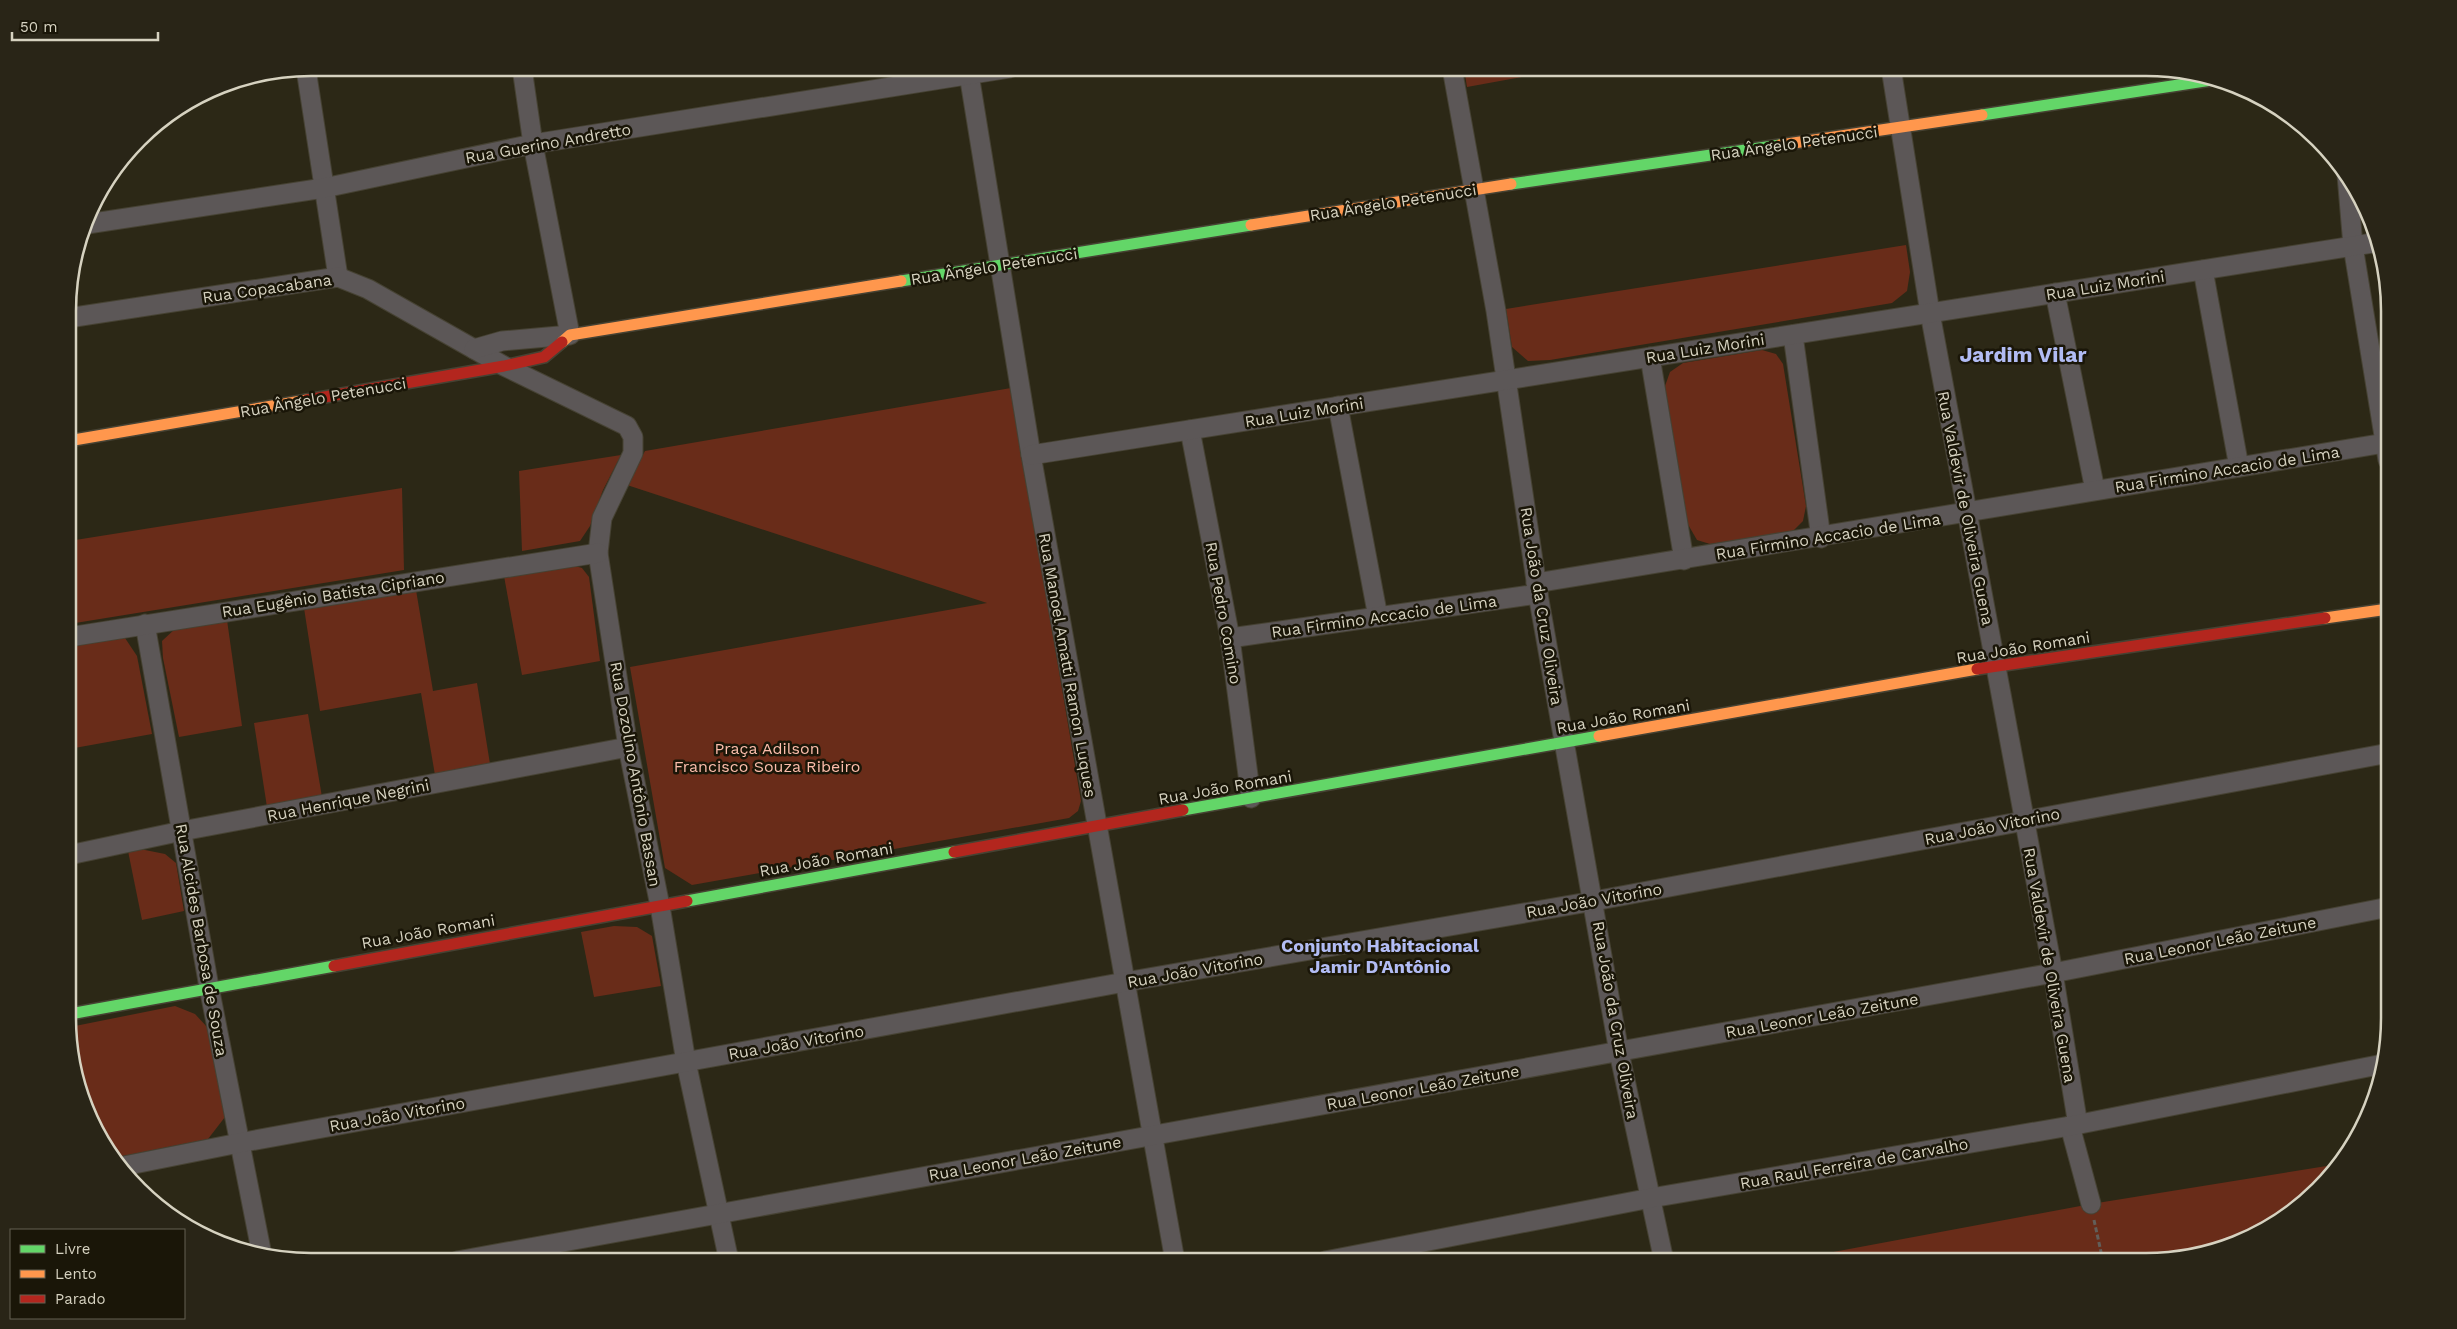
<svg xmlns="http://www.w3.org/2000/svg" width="2457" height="1329" viewBox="0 0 2457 1329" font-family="'Work Sans',sans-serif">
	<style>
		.green { fill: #692c19 }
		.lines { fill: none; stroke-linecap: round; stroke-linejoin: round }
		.street-casing { stroke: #464233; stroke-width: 21 }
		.fast-casing { stroke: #464233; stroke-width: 14 }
		.slow-casing { stroke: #464233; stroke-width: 14 }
		.jam-casing { stroke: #464233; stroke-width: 14 }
		.path { stroke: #625e59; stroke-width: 3; stroke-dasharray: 5 2.5; stroke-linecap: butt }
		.street { stroke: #5c5757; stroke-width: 19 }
		.fast { stroke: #63d668; stroke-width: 11 }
		.slow { stroke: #ff974d; stroke-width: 11 }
		.jam { stroke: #b3261e; stroke-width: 11 }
		.labels { text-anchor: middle; stroke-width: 5; stroke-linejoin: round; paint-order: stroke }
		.street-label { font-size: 16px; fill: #d6d2c0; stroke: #1a1608 }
		.park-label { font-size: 16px; fill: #fbbdab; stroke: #1a1608 }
		.neighbourhood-label { font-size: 18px; font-weight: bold; fill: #b2bcf4; stroke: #1a1608 }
		.district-label { font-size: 21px; font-weight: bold; fill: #b2bcf4; stroke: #1a1608 }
		.rim { fill: none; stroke: #d6d2c0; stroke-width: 2.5 }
	</style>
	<rect width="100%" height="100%" fill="#2c2816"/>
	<!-- green -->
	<g class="green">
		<polygon points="1464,68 1571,68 1467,87"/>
		<polygon points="1906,245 1910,272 1907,291 1892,303 1550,360 1528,361 1512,347 1506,309"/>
		<polygon points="1762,350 1776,354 1783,364 1806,506 1803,521 1792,532 1710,544 1697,540 1686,521 1665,386 1670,372 1683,363"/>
		<polygon points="1011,388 1081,801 1078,811 1069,818 692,885 665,868 630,667 987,603 627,485 645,451"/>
		<polygon points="621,455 603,490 590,526 580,541 522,551 519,471"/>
		<polygon points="402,488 404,570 69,624 69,541"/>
		<polygon points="572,565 582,568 589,577 600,661 522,675 504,576"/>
		<polygon points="416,590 433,691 477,683 490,764 435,775 421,693 320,711 304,608"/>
		<polygon points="227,620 242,726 179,737 163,658 162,641 176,628"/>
		<polygon points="103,637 125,638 137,656 152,734 69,749 69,643"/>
		<polygon points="308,714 322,797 267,807 254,723"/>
		<polygon points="140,849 165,854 176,863 184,911 142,920 128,851"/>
		<polygon points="614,926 637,927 652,936 661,986 594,997 581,932"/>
		<polygon points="175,1006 195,1014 208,1028 225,1117 208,1139 113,1158 86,1111 70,1050 70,1027"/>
		<polygon points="2339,1164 2329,1179 2281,1221 2224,1249 2161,1261 1785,1261 2091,1204"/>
	</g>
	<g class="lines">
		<defs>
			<g id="street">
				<polyline points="968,68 1031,455 1175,1261"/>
				<polyline points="1452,68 1496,311 1538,594 1619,1052 1664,1261"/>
				<polyline points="1891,68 1930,313 2053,973 2078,1125"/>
				<polyline points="306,69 338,277"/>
				<polyline points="2347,175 2353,246 2388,460"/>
				<polyline points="87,224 324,188 533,144 1010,68"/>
				<polyline points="2203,270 2239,467"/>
				<polyline points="2055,293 2095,490"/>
				<polyline points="68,318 338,277 368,289 504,366 627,426 633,437 633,453 602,518 598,553 628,747 660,906 686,1062 729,1261"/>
				<polyline points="1793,335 1821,538"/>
				<polyline points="474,349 502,341 570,335 533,144 522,68"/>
				<polyline points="1650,357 1684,560"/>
				<polyline points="1338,406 1378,617"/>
				<polyline points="1190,430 1230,638 1251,798"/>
				<polyline points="1031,455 2379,242"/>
				<polyline points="1536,583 2385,443"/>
				<polyline points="145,624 209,987 262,1255"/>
				<polyline points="69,637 598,553"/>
				<polyline points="1230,638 1538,594"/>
				<polyline points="69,855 182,831 628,747"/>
				<polyline points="2070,1126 2091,1204"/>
				<polyline points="119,1167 239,1143 1125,982 1594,901 2389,753"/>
				<polyline points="457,1261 2053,973 2389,907"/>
				<polyline points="1325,1261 1651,1198 2070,1126 2383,1064"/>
			</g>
			<g id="fast">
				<polyline points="1982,115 2218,79"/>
				<polyline points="1511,184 1780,145"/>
				<polyline points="901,281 1251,225"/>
				<polyline points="1183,810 1599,736"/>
				<polyline points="687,901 954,852"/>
				<polyline points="70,1014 334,966"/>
			</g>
			<g id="slow">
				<polyline points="1780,145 1982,115"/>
				<polyline points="1251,225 1511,184"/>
				<polyline points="562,342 570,335 901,281"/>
				<polyline points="68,441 307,400"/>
				<polyline points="2325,618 2388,609"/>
				<polyline points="1599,736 1977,669"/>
			</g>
			<g id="jam">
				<polyline points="307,400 504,366 544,357 562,342"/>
				<polyline points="1977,669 2325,618"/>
				<polyline points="954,852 1183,810"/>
				<polyline points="334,966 687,901"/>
			</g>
		</defs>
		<!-- street casing -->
		<use href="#street" class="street-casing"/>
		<!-- fast casing -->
		<use href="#fast" class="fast-casing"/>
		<!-- slow casing -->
		<use href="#slow" class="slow-casing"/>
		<!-- jam casing -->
		<use href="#jam" class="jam-casing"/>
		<!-- path -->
		<polyline class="path" points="2094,1220 2103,1261"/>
		<!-- street -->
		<use href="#street" class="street"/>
		<!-- fast -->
		<use href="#fast" class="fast"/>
		<!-- slow -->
		<use href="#slow" class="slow"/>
		<!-- jam -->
		<use href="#jam" class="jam"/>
	</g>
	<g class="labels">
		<!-- street labels -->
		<g class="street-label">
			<text transform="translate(548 143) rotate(-10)" y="6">Rua Guerino Andretto</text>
			<text transform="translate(1794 143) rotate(-8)" y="6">Rua Ângelo Petenucci</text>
			<text transform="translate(1393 202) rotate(-9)" y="6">Rua Ângelo Petenucci</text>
			<text transform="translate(994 266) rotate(-9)" y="6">Rua Ângelo Petenucci</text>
			<text transform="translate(2105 285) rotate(-9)" y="6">Rua Luiz Morini</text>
			<text transform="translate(267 288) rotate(-8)" y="6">Rua Copacabana</text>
			<text transform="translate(1705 348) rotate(-9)" y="6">Rua Luiz Morini</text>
			<text transform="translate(323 397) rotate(-10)" y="6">Rua Ângelo Petenucci</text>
			<text transform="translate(1304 412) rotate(-9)" y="6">Rua Luiz Morini</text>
			<text transform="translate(2227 469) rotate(-9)" y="6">Rua Firmino Accacio de Lima</text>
			<text transform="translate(1966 508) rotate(79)" y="6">Rua Valdevir de Oliveira Guena</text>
			<text transform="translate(1828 536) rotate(-9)" y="6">Rua Firmino Accacio de Lima</text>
			<text transform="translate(333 594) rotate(-9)" y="6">Rua Eugênio Batista Cipriano</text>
			<text transform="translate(1542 606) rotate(81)" y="6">Rua João da Cruz Oliveira</text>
			<text transform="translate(1224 613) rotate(80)" y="6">Rua Pedro Comino</text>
			<text transform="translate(1384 616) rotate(-8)" y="6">Rua Firmino Accacio de Lima</text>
			<text transform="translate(2023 647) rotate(-9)" y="6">Rua João Romani</text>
			<text transform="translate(1068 665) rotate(80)" y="6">Rua Manoel Amatti Ramon Luques</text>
			<text transform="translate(1623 716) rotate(-10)" y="6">Rua João Romani</text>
			<text transform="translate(636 774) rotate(80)" y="6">Rua Dozolino Antônio Bassan</text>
			<text transform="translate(1225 787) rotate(-10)" y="6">Rua João Romani</text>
			<text transform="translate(348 800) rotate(-11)" y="6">Rua Henrique Negrini</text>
			<text transform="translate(1992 826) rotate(-11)" y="6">Rua João Vitorino</text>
			<text transform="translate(826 859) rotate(-10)" y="6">Rua João Romani</text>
			<text transform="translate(1594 900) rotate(-10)" y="6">Rua João Vitorino</text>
			<text transform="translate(428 931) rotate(-10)" y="6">Rua João Romani</text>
			<text transform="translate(202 940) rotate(80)" y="6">Rua Alcides Barbosa de Souza</text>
			<text transform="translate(2220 940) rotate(-11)" y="6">Rua Leonor Leão Zeitune</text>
			<text transform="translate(2050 965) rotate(80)" y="6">Rua Valdevir de Oliveira Guena</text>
			<text transform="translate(1195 970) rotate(-10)" y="6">Rua João Vitorino</text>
			<text transform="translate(1822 1015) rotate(-10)" y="6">Rua Leonor Leão Zeitune</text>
			<text transform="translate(1616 1020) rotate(80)" y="6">Rua João da Cruz Oliveira</text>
			<text transform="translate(796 1042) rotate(-10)" y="6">Rua João Vitorino</text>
			<text transform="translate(1423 1087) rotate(-10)" y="6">Rua Leonor Leão Zeitune</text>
			<text transform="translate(397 1114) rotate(-10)" y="6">Rua João Vitorino</text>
			<text transform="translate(1025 1158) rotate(-10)" y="6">Rua Leonor Leão Zeitune</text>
			<text transform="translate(1854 1163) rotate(-10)" y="6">Rua Raul Ferreira de Carvalho</text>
		</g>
		<!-- park labels -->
		<g class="park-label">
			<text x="767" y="754">Praça Adilson<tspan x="767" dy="18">Francisco Souza Ribeiro</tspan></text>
		</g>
		<!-- neighbourhood labels -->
		<g class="neighbourhood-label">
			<text x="1380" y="952">Conjunto Habitacional<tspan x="1380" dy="21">Jamir D'Antônio</tspan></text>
		</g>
		<!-- district labels -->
		<g class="district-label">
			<text x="2023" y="362">Jardim Vilar</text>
		</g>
	</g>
	<!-- crop -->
	<path d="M0 0H2457V1329H0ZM311 76H2146A235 235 0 0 1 2381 311V1018A235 235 0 0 1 2146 1253H311A235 235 0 0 1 76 1018V311A235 235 0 0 1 311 76Z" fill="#292517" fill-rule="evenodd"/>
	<path class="rim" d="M311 76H2146A235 235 0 0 1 2381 311V1018A235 235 0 0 1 2146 1253H311A235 235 0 0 1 76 1018V311A235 235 0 0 1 311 76Z"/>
	<!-- legend -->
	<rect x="10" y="1229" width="175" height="90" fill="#1a1608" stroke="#656152"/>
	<rect x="20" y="1245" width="25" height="8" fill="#63d668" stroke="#656152"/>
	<text x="55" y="1254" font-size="15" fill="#d6d2c0">Livre</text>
	<rect x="20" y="1270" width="25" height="8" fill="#ff974d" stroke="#656152"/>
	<text x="55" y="1279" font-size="15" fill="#d6d2c0">Lento</text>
	<rect x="20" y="1295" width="25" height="8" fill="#b3261e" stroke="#656152"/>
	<text x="55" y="1304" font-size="15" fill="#d6d2c0">Parado</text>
	<!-- scale -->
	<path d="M12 32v8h146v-8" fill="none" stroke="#d6d2c0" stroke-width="2.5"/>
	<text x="20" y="32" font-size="15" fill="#d6d2c0" stroke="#1a1608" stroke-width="4" paint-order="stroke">50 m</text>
</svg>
